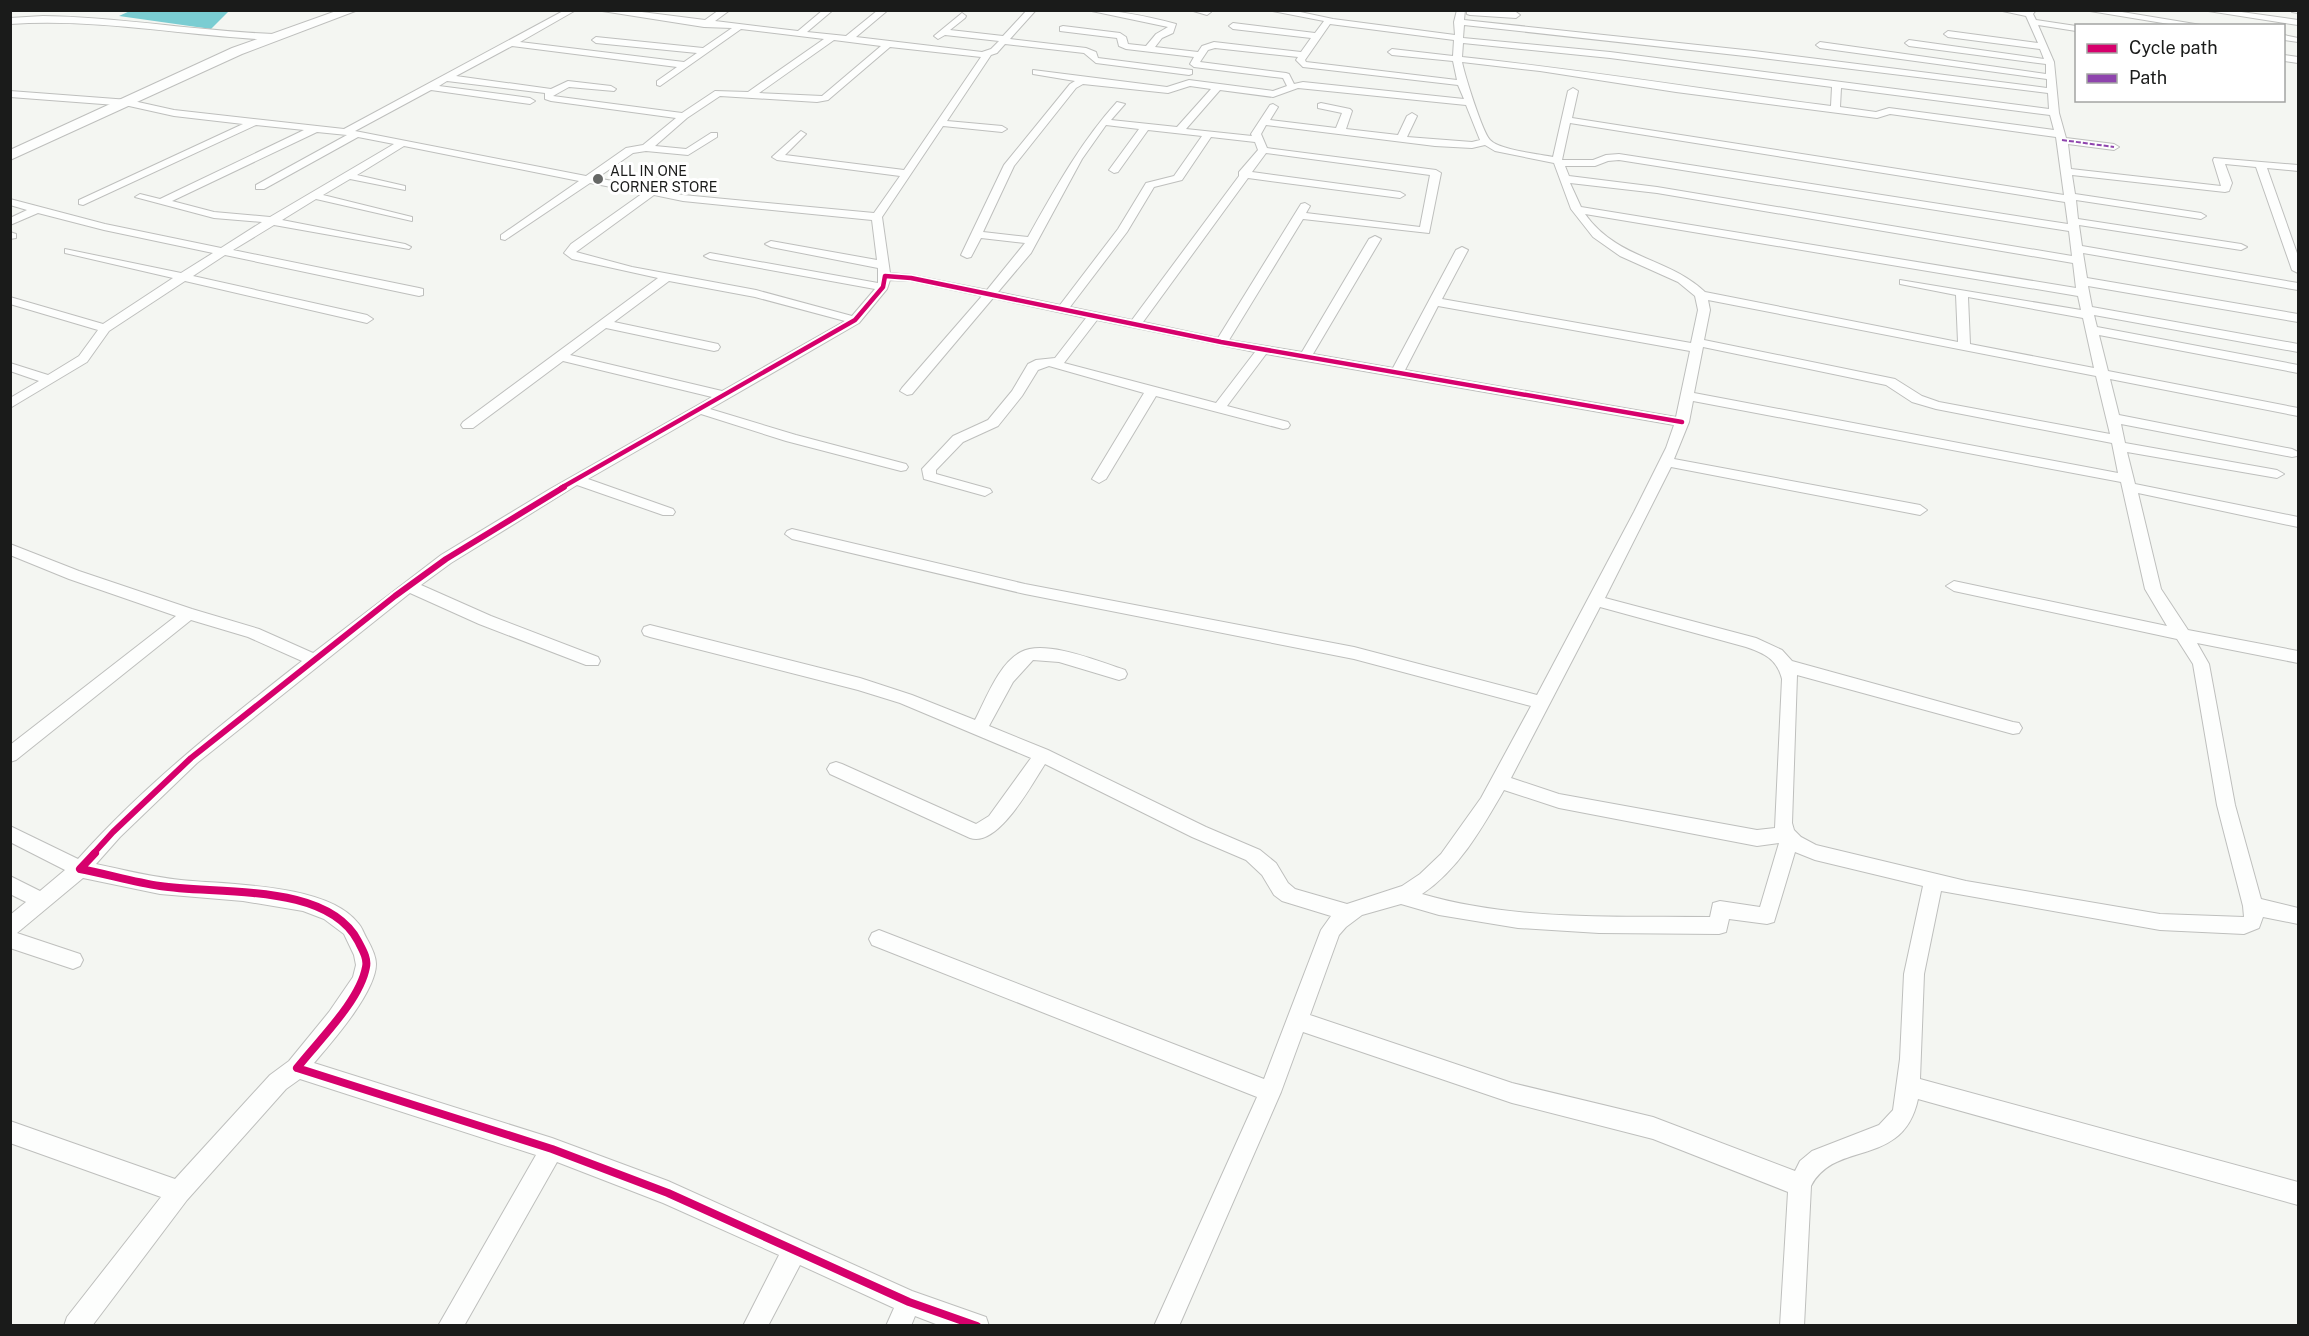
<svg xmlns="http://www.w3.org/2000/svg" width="2309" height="1336" viewBox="0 0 2309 1336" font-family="'Public Sans',sans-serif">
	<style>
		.water { fill: #7acdd2 }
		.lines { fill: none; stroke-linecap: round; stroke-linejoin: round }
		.minor-casing { stroke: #bebfbd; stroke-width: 2 }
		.secondary-casing { stroke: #bebfbd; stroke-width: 2 }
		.minor { fill: #fdfefd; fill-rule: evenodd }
		.secondary { fill: #fdfefd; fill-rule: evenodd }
		.quiet { stroke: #8e44ad; stroke-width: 2; stroke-dasharray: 5 2; stroke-linecap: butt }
		.cycleway-far2-casing { stroke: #fff; stroke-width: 8 }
		.cycleway-far1-casing { stroke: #fff; stroke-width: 10 }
		.cycleway-casing { stroke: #fff; stroke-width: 11 }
		.cycleway-far2 { stroke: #d6006c; stroke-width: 4.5 }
		.cycleway-far1 { stroke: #d6006c; stroke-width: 6 }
		.cycleway { stroke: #d6006c; stroke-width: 8 }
		.poi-dot { fill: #666866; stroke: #fff; stroke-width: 2 }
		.labels { text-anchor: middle; stroke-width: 6; stroke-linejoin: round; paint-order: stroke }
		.far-poi-label { font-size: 14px; fill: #1a1b1a; stroke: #fff; text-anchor: start }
	</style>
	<rect width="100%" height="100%" fill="#f4f6f2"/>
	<!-- water -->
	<polygon class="water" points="132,10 229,10 229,11 211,29 119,16"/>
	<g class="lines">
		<defs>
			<g id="minor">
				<path d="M565,10H576L520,42L684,62L697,53L596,43L592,40L596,37L703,48L732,28L704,27L596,10H626L705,20L719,10H730L715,21L798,31L823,10H833L807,32L846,36L878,10H888L856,37L982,52L991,49L999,41L945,35L938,39L934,36L962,13L966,16L965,18L950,30L1003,36L1027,10H1036L1010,39L1086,48L1096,52L1098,58L1192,70V74L1189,75L1096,63L1084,53L1005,44L997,53L991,55L947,121L1002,126L1007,129L1002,132L943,126L882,217L890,273L911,275L987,290L1025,243L981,238L971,257L967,258L961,255L1004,165L1070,84L1075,81L1033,74V70L1167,87L1189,80L1273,91L1287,86L1283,78L1194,67L1190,64L1194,57L1126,49L1119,46L1117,38L1060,31V27L1063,26L1120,33L1126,37L1128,44L1146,46L1156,34L1168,27L1087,10C1118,10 1146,16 1176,24L1173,33L1162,38L1155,47L1198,52L1202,46L1214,42L1301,52L1311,38L1233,29L1229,26L1233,23L1315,33L1324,21L1268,10H1291L1333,19L1455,35L1454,22L1457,10H1465L1464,20L1754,51L2047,88V79L1820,48L1816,45L1820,42L2046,74V64L1909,46L1905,43L1909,40L2044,59L2040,49L1948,37L1944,34L1948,31L2038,43L2026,16L1998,10H2036L2033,14L2036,20L2076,26V31L2038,25L2054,62L2059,113L2066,138L2114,144L2119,147L2114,150L2068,144L2071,169L2221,186L2213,160L2214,158L2298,165V171L2267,168L2298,256V273L2292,270L2256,167L2225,164L2232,183L2229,191L2225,192L2072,175L2075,194L2201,213L2206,216L2201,219L2076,200L2078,219L2241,244L2247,247L2241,250L2079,225L2082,246L2298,283V290L2083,253L2087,278L2298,314V322L2088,286L2092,307L2298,344V352L2094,315L2097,327L2298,365V373L2099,335L2108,371L2298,408V416L2110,379L2119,415L2292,449L2298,452L2297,456L2292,457L2121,424L2125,443L2277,470L2284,474L2277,478L2127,452L2135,484L2298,517V527L2138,493L2161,589L2188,630L2298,651V663L2197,643L2209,664L2235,805L2261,899L2298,908V924L2263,917L2259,928L2244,934L2160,930L1941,891L1924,974L1920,1079L2298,1182V1205L1918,1099C1903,1169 1835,1139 1811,1186L1804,1326H1780L1788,1192L1653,1139L1512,1103L1303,1032L1281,1092L1179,1326H1154L1257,1097L872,945L869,939L872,933L879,930L1264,1079L1321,930L1331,916L1282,901L1274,895L1262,875L1246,860L1192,837L1045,764C1032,784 998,848 970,838L830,774L827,769L830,764L836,762L842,764L976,824L989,816L1031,758L900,703L858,690L650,637L644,635L642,631L644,627L650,625L860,678L912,695L975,720C986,699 999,663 1021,652C1045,639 1100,662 1125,670L1127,674L1125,678L1119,680L1059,662L1033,660L1013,682L989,726L1048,750L1206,827L1260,850L1276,863L1288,883L1295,889L1347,904L1402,886L1420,874L1441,854L1481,798L1531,706L1354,659L1025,594L792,539L785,534L787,531L792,529L1025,584L1354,647L1537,695L1634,512L1666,448L1674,425L1266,354L1227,406L1288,422L1290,425L1288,428L1283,429L1156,396L1106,479L1099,483L1092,479L1144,393L1049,366L1038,370L1022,396L998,426L963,442L936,470V474L990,489L992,492L985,496L924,479L922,469L953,436L988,420L1012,391L1028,364L1036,360L1055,358L1086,318L993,298L912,394L907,395L900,391L902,388L982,296L911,281L890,280L887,289L859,323L710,409L796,435L906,464L908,467L906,470L901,471L786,441L701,414L588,479L673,509L675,512L673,515H663L577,485L451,563L421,585L491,616L598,657L600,661L598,665H586L479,624L410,593L197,763L120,837L96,864C124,870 152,877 181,880C227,885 327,883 358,923C362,927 364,934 367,939C371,946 376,956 376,964C376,992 332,1042 314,1063L552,1138L668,1181L912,1291L986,1317L989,1326H941L915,1316L911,1326H886L894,1308L800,1265L768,1326H743L779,1255L663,1203L557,1162L464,1326H438L536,1155L300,1079L286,1089L187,1200L92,1326H64L67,1317L161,1197L10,1143V1121L175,1179L270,1075L289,1061L329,1012L353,977L356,965L354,955L344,934L324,919L303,911L243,901L160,894L83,878L17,933L80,954L83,960L80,966L73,969L10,948V915L26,902L10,894V876L40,891L65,870L10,842V826L78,859C146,783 222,724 302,661L248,637L191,620L16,760L10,762V745L176,616L69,579L10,555V544L79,571L192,609L259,629L313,653L441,555L550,489L712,397L563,361L473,428H463L461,425L463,422L658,278L572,259L564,253L571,244L643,193L590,183L505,240L501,239V235L579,181L404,146L357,175L405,186V190L350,179L323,195L412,217V221L316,199L282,220L405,244L411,247L409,249L274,225L233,250L419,288L423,289V295L419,296L225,255L193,276L367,315L373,319L367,323L185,281L109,331L87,362L10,408V398L39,381L10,371V363L48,375L79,356L98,330L10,304V297L103,324L173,278L65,253V249L181,273L213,253L104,230L38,213L10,225V218L27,210L10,205V199L105,224L221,248L262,222L214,218L135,197L140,194L160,199L304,130L256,125L83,205L79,204V200L243,124L174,116L129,106L10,97V91L129,100L174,110L344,129ZM1330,24L1454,40L1453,56L1392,49L1388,52L1392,55L1453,61L1457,80L1306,62L1305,60ZM1464,25L1754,57L2048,93L2049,109L1610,52L1463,38ZM741,29L824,39L748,92L715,91L682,113L553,96L569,87L614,91L616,89L611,86L568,81L551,89L456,76L512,46L677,67L657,81V85L660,86ZM834,40L881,46L822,96L759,93ZM1463,43L1610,58L1832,87L1831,106C1707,90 1585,70 1462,57ZM890,47L981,57L904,170L785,155L806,134L801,131L772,157L777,160L900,176L874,213L683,195L597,178L633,153L646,151L688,155L717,137V133H711L686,149L655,146L687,118L720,96L817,102L828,100ZM1215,48L1298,57L1296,60L1303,67L1458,85L1464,99L1303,82L1294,84L1289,74L1286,73L1200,62L1208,50ZM1462,62L1540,71L1676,92L1877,118L1890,114L2056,137L2064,195L1572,118L1578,91L1573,88L1568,91L1553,157C1539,154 1499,150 1490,140C1482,131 1465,76 1462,62ZM447,81L545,93V99L551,101L676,118L643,145L626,148L586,176L355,131L431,90L530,104L535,101L530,98L439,86ZM1083,84L1168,93L1190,86L1211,89L1177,127L1111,120L1125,104L1117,102C1080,143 1055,189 1028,237L983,232L1014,166L1076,88ZM1298,88L1466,105L1480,140L1472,142L1407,137L1417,116L1412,113L1407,116L1398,135L1346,129L1352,111L1350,109L1321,103L1318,104V108L1342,113L1336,128L1270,120L1278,107L1273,104L1270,105L1251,134L1252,136L1186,129L1220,90L1273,97ZM1841,88L2050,115L2054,130L1889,108L1876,112L1840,107ZM1570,123L2065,202L2068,224L1619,154L1606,155L1593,160H1562ZM1106,125L1139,129L1109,170L1114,173L1118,172L1148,130L1202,136L1174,176L1146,183L1118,229L1060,305L998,292L1031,253L1082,159ZM1266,125L1435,146L1472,148L1485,145L1495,151L1554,163L1571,209L1593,237L1620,256L1678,282L1695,296L1698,310L1691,343L1442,299L1468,250L1462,247L1456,250L1393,368L1313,354L1381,239L1375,236L1369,239L1302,352L1229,340L1303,219L1429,233L1441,173L1436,170L1267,148L1261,134ZM317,132L347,135L256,185V189H264L358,137L394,144L270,217L214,212L172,201ZM1211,137L1255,142L1258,150L1239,172V176L1132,320L1070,307L1127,232L1154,187L1182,180ZM1266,153L1430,175L1420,227L1306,213L1310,206L1305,203L1301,204L1218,338L1143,322L1248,178L1400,198L1405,195L1400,192L1252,172ZM1619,160L2069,231L2072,256L1657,187L1569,176L1565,166H1595L1608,161ZM1570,183L1657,193L2073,263L2076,288L1581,207ZM654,195L683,201L872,220L877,260L771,241L765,244L771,247L878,268V283L710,253L704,256L710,259L875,289L852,316L756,290L632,267L576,252ZM1585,214L2078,296L2081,310L1900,280V284L1956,295L1958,342L1705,292C1668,257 1618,260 1585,214ZM669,281L755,297L845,321L722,391L570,355L606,328L714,351L718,350L720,347L718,344L614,322ZM1968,297L2083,318L2094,368L1970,344ZM1708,300L2096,376L2110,434L1939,402L1922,396L1895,379L1704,340L1710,310ZM1438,306L1690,351L1676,417L1405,370ZM1097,320L1255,352L1216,403L1064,363ZM1703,347L1886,385L1912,402L1936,409L2112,443L2118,473L1694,393ZM1693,401L2121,482L2145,589L2167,626L1954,581L1946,586L1954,591L2177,639L2193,664L2217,805L2243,906L2244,917L2160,914L1966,881L1816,845L1801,837L1794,830L1792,823L1797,675L2013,734L2019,733L2022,728L2019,723L2013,722L1792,661L1782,650L1756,638L1605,598L1671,467L1920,515L1927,510L1920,505L1674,459L1689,422ZM1600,607L1746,647C1764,653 1777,659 1782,679L1775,828L1757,830L1559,794L1511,778ZM1504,790L1559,808L1757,846L1779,843L1760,907L1720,901L1713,903L1710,917C1614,916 1515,921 1422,894C1459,869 1482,828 1504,790ZM1795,852L1815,860L1923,886L1904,974L1900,1059L1893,1110L1879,1125L1812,1151L1800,1161L1795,1171L1653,1117L1512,1083L1310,1015L1339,935L1346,927L1362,915L1401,904L1439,915L1518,928L1599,933L1719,934L1726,932L1729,919L1767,924L1774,922Z"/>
				<polygon points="1190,10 1210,10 1211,12 1207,15"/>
				<polygon points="1467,10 1516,12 1520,15 1516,18 1470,15 1467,14"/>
				<polygon points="2084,10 2110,10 2207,26 2181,26"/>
				<polygon points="2202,10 2227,10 2298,20 2298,25"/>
				<polygon points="2291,10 2298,10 2298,13 2292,12"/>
				<path d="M43,16C120,17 196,31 273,34L277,37L273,40C185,36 99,18 10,24V18Z"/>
				<polygon points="2284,35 2298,38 2298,42 2284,40"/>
				<polygon points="2284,55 2298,57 2298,63 2284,61"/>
				<polygon points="10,232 16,234 16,238 10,239"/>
			</g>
			<polygon id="secondary" points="339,10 358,10 242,54 10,160 10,150 232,48"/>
		</defs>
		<!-- minor casing -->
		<use href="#minor" class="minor-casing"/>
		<!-- secondary casing -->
		<use href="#secondary" class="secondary-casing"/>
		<!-- minor -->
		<use href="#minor" class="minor"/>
		<!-- secondary -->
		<use href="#secondary" class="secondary"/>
		<!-- quiet -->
		<polyline class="quiet" points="2062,140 2114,147"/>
		<defs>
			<polyline id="cycleway-far2" points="561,488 855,320 883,287 885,276 911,278 1221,342 1682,422"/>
			<polyline id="cycleway-far1" points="93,854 113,832 191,758 395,596 446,559 564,487"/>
			<path id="cycleway" d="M95,853L80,869C107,874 133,882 160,886C217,895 327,882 358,941C362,949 368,958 366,967C360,1001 318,1041 297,1068L552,1149L668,1193L909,1302L977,1326"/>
		</defs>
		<!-- cycleway-far2 casing -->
		<use href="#cycleway-far2" class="cycleway-far2-casing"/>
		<!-- cycleway-far1 casing -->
		<use href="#cycleway-far1" class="cycleway-far1-casing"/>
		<!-- cycleway casing -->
		<use href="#cycleway" class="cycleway-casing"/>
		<!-- cycleway-far2 -->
		<use href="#cycleway-far2" class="cycleway-far2"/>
		<!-- cycleway-far1 -->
		<use href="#cycleway-far1" class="cycleway-far1"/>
		<!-- cycleway -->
		<use href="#cycleway" class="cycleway"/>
	</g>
	<!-- markers -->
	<circle class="poi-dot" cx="598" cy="179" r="6"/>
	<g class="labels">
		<!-- far-poi labels -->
		<g class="far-poi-label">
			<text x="610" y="176">ALL IN ONE<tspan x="610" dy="16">CORNER STORE</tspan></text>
		</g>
	</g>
	<!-- border -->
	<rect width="2309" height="1336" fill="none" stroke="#1a1b1a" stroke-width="24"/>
	<!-- legend -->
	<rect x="2075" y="24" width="210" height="78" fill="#ffffff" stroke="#a3a4a3" stroke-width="1.5"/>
	<rect x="2087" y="44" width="30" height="9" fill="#d6006c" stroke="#a3a4a3" stroke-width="1.5"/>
	<text x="2129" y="54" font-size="18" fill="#1a1b1a">Cycle path</text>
	<rect x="2087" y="74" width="30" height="9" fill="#8e44ad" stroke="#a3a4a3" stroke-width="1.5"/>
	<text x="2129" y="84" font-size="18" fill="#1a1b1a">Path</text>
</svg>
